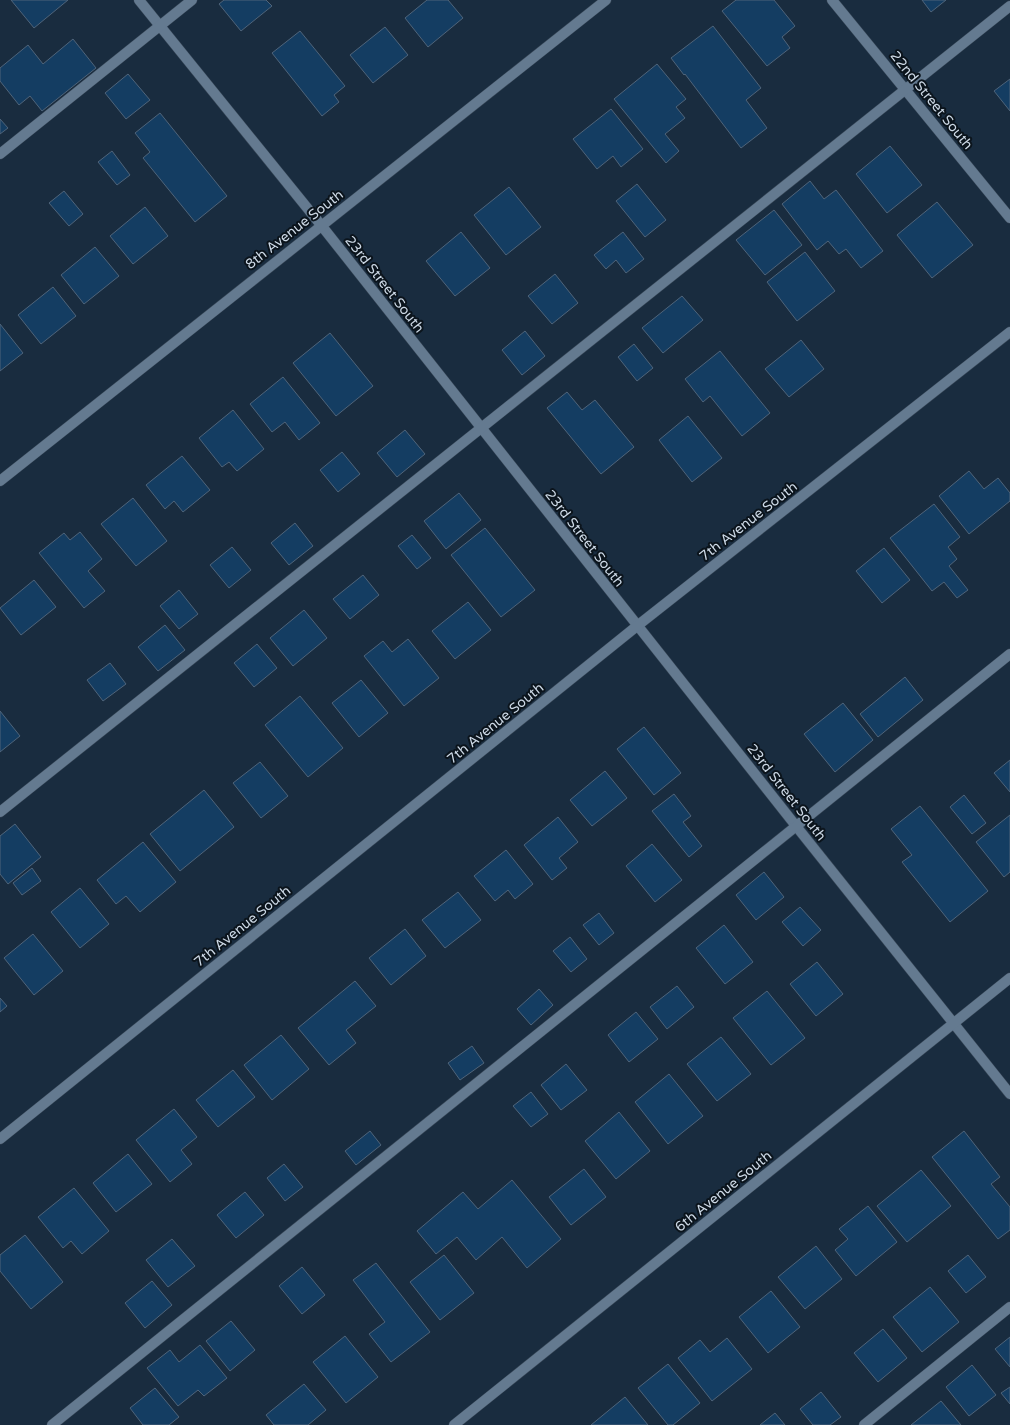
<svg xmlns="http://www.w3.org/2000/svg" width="1010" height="1425" viewBox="0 0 1010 1425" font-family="'Varela Round',sans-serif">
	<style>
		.building { fill: #143d62; stroke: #4f647a }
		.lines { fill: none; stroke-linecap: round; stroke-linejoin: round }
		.minor-casing { stroke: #384757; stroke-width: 11 }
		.minor { stroke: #647a90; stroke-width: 10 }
		.labels { text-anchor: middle; stroke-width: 4; stroke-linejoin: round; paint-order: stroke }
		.street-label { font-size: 14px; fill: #cdd9e6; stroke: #0b141c }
	</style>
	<rect width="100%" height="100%" fill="#192c3f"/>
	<!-- building -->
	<g class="building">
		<polygon points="11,0 68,0 34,28"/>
		<polygon points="224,0 266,0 272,6 241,31 219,4"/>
		<polygon points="427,0 448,0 463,18 428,47 405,18"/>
		<polygon points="736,0 774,0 795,26 782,37 790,48 767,66 722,11"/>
		<polygon points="922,0 946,0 931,12"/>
		<polygon points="713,26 761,88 746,100 767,128 741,148 685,74 684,75 671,58"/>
		<polygon points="385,27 408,55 373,83 350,55"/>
		<polygon points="300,31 345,86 334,95 339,102 322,116 272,53"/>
		<polygon points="73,39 96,68 42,111 30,96 19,105 0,81 0,68 28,45 43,64"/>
		<polygon points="657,64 686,99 676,107 685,118 665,134 679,151 666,163 614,99"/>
		<polygon points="128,74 150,100 126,119 105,93"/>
		<polygon points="1010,79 1010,111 994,91"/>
		<polygon points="611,109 643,149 621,167 613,156 597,169 573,139"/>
		<polygon points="160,113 227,196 195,222 143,158 150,152 135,133"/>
		<polygon points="0,119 8,128 0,134"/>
		<polygon points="890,146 922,185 887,213 856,174"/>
		<polygon points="112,151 130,175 117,185 98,162"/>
		<polygon points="810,181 824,199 836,190 883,251 861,268 846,249 839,254 828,241 817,250 782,204"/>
		<polygon points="637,184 666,220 645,237 616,201"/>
		<polygon points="509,187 541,227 506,255 474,215"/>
		<polygon points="64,191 83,214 69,226 49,203"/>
		<polygon points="937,202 973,245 932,278 897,235"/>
		<polygon points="145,207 168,236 133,264 110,236"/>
		<polygon points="774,210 802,245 765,275 736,240"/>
		<polygon points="461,232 490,268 455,296 426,261"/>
		<polygon points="623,232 644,259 626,273 616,260 606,269 594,255"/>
		<polygon points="95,247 119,276 84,304 61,275"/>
		<polygon points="805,252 835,291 797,321 767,282"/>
		<polygon points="555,274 578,303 552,324 528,296"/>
		<polygon points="53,287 76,316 41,344 18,315"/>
		<polygon points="682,296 703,320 663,353 642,328"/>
		<polygon points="0,324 23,353 0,371"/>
		<polygon points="525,331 545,356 522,375 502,350"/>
		<polygon points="330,333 373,386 336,416 293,363"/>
		<polygon points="801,340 824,369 789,397 765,369"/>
		<polygon points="634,344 653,368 637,381 618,357"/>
		<polygon points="720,351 770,413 742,436 710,396 703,402 685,379"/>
		<polygon points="283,377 320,423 299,440 285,422 272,432 250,404"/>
		<polygon points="567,392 582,410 595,400 634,447 601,474 547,408"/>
		<polygon points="233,410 264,449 237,471 229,462 222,467 199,438"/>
		<polygon points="688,416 722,458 692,482 659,440"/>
		<polygon points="405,430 425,454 397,477 377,453"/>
		<polygon points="342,452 360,474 338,492 320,470"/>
		<polygon points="182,456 210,490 183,512 174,501 165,509 146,485"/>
		<polygon points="969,471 984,489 998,478 1010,493 1010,501 969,534 939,496"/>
		<polygon points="459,493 481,520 446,549 424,521"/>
		<polygon points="133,498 167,541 136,566 101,524"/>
		<polygon points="934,504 960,537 948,547 957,559 949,566 968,590 957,598 944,582 932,591 890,538"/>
		<polygon points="295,523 313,546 289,565 271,543"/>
		<polygon points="485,528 535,590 501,617 451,555"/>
		<polygon points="80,532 102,559 88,571 105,591 84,608 39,553 64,533 70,540"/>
		<polygon points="412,535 431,558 417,569 398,546"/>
		<polygon points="232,547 251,570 229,588 210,565"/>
		<polygon points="884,548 910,580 882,603 856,571"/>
		<polygon points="363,575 379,595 350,619 333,599"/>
		<polygon points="34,580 56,607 21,635 0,608"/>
		<polygon points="179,590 198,614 179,629 160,606"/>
		<polygon points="468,602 491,630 455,659 432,631"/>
		<polygon points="304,610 327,638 293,666 270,638"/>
		<polygon points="165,625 185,650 158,671 138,647"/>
		<polygon points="408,639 439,678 404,706 364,656 383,641 392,652"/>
		<polygon points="257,644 277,668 254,687 234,663"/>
		<polygon points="110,663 126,684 103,701 87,680"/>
		<polygon points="905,677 923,700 878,737 860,714"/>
		<polygon points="361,680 388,713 359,737 332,703"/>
		<polygon points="300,696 343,748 308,777 265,725"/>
		<polygon points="843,703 873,740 835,772 804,734"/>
		<polygon points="0,711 20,736 0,752"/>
		<polygon points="644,727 681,773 654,795 617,749"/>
		<polygon points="1010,760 1010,792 994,773"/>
		<polygon points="260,762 288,796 261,818 233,783"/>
		<polygon points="605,771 627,798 592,826 570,800"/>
		<polygon points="204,790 234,827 180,871 150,834"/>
		<polygon points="674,794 691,816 683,822 702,846 689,857 652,811"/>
		<polygon points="964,795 986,823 972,834 950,807"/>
		<polygon points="920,806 988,891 950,922 902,862 912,855 891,829"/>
		<polygon points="1010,815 1010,872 1004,877 976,842"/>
		<polygon points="558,817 578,842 559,858 567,868 552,880 524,845"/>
		<polygon points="15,824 41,857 8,884 0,874 0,836"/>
		<polygon points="143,842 176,882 140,912 126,896 116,904 97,880"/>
		<polygon points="652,844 682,880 655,902 626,866"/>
		<polygon points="506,850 533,884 515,899 508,890 495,901 474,876"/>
		<polygon points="32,868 41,881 22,895 13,883"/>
		<polygon points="764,872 784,897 756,920 736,895"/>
		<polygon points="80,888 109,924 80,948 51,912"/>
		<polygon points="458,892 481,920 445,948 422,920"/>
		<polygon points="800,907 821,930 803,946 782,922"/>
		<polygon points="599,913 614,933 599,945 583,925"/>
		<polygon points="724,925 753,962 725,984 696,948"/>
		<polygon points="405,929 426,956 391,985 369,958"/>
		<polygon points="33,934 63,971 34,995 4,958"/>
		<polygon points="570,937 587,959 571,972 553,951"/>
		<polygon points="817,962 843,994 816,1016 790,984"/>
		<polygon points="355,981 376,1006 346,1030 356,1043 329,1065 298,1028"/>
		<polygon points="677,986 694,1007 667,1029 650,1007"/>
		<polygon points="539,989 553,1005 531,1025 517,1009"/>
		<polygon points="767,991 805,1038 771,1065 733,1018"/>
		<polygon points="0,998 7,1006 0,1012"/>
		<polygon points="636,1012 658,1039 629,1062 608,1035"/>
		<polygon points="281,1035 309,1069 272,1100 244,1065"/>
		<polygon points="721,1037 751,1074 717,1101 687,1064"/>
		<polygon points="472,1046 484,1063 460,1080 448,1063"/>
		<polygon points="566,1064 587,1090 561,1110 541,1085"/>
		<polygon points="233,1070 255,1097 218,1127 196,1100"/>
		<polygon points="669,1074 703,1116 668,1144 635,1102"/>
		<polygon points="531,1092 548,1114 531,1127 513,1106"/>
		<polygon points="174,1109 197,1137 181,1150 192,1164 170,1182 136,1140"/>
		<polygon points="619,1112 650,1151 616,1179 585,1141"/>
		<polygon points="370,1131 381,1145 356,1165 345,1151"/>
		<polygon points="964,1131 1000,1177 991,1184 1010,1207 1010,1230 998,1239 932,1157"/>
		<polygon points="128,1154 152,1184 116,1212 93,1183"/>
		<polygon points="284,1164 303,1187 285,1201 267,1178"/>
		<polygon points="584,1169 606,1197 571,1225 549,1197"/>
		<polygon points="921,1170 951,1206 907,1242 877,1206"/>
		<polygon points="512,1180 561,1239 527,1268 502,1237 476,1260 457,1237 436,1254 417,1231 463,1192 478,1209"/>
		<polygon points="74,1188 109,1231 82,1254 71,1241 63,1248 38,1217"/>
		<polygon points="245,1192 264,1215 236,1238 217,1215"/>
		<polygon points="868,1206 897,1242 856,1276 835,1250 848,1239 839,1229"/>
		<polygon points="25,1235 63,1282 31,1309 0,1271 0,1255"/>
		<polygon points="172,1239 195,1266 168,1287 146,1260"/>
		<polygon points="816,1246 842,1279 805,1309 778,1277"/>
		<polygon points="444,1255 474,1293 440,1320 410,1282"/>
		<polygon points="968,1255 986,1277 966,1293 948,1271"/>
		<polygon points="376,1263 430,1332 391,1362 369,1334 385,1322 353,1280"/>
		<polygon points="302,1267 325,1295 302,1314 279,1286"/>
		<polygon points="152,1281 172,1305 145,1328 125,1303"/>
		<polygon points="930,1287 959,1322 922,1352 893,1317"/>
		<polygon points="771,1291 800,1327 768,1353 739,1317"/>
		<polygon points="231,1321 255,1350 230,1371 206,1341"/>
		<polygon points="883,1329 907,1358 878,1382 854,1353"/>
		<polygon points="345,1336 378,1377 346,1403 313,1362"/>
		<polygon points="1010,1337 1010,1367 995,1349"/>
		<polygon points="727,1338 752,1369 712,1401 678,1358 700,1340 710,1352"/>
		<polygon points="200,1345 227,1378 204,1396 198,1390 178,1406 147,1368 170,1350 179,1362"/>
		<polygon points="668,1364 700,1403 673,1425 668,1425 638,1388"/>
		<polygon points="972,1365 996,1395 969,1416 946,1387"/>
		<polygon points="304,1384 326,1410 308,1425 274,1425 266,1415"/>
		<polygon points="1010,1387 1010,1404 1001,1393"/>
		<polygon points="155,1388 179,1417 169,1425 143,1425 130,1408"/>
		<polygon points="821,1392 841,1417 830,1425 813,1425 800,1409"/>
		<polygon points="625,1397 648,1425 591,1425"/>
		<polygon points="941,1401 961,1425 911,1425"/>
		<polygon points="775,1413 785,1425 760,1425"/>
	</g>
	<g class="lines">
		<defs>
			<g id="minor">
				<polyline points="139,0 321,225 796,826 1010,1094"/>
				<polyline points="832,0 1010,218"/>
				<polyline points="0,154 192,0"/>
				<polyline points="0,481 606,0"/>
				<polyline points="0,812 1010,6"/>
				<polyline points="0,1139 637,626 1010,332"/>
				<polyline points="52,1425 1010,654"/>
				<polyline points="454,1425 1010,978"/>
				<polyline points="864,1425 1010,1307"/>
			</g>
		</defs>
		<!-- minor casing -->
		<use href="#minor" class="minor-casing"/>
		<!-- minor -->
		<use href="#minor" class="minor"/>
	</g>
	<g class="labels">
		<!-- street labels -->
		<g class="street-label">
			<text transform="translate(932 100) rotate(51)" y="5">22nd Street South</text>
			<text transform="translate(294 229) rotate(-38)" y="5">8th Avenue South</text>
			<text transform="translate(385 284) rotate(52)" y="5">23rd Street South</text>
			<text transform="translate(748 521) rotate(-38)" y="5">7th Avenue South</text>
			<text transform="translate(585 538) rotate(52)" y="5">23rd Street South</text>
			<text transform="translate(495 723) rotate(-39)" y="5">7th Avenue South</text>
			<text transform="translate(787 792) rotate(52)" y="5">23rd Street South</text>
			<text transform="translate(242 926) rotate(-39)" y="5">7th Avenue South</text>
			<text transform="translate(723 1191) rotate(-39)" y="5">6th Avenue South</text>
		</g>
	</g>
</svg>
